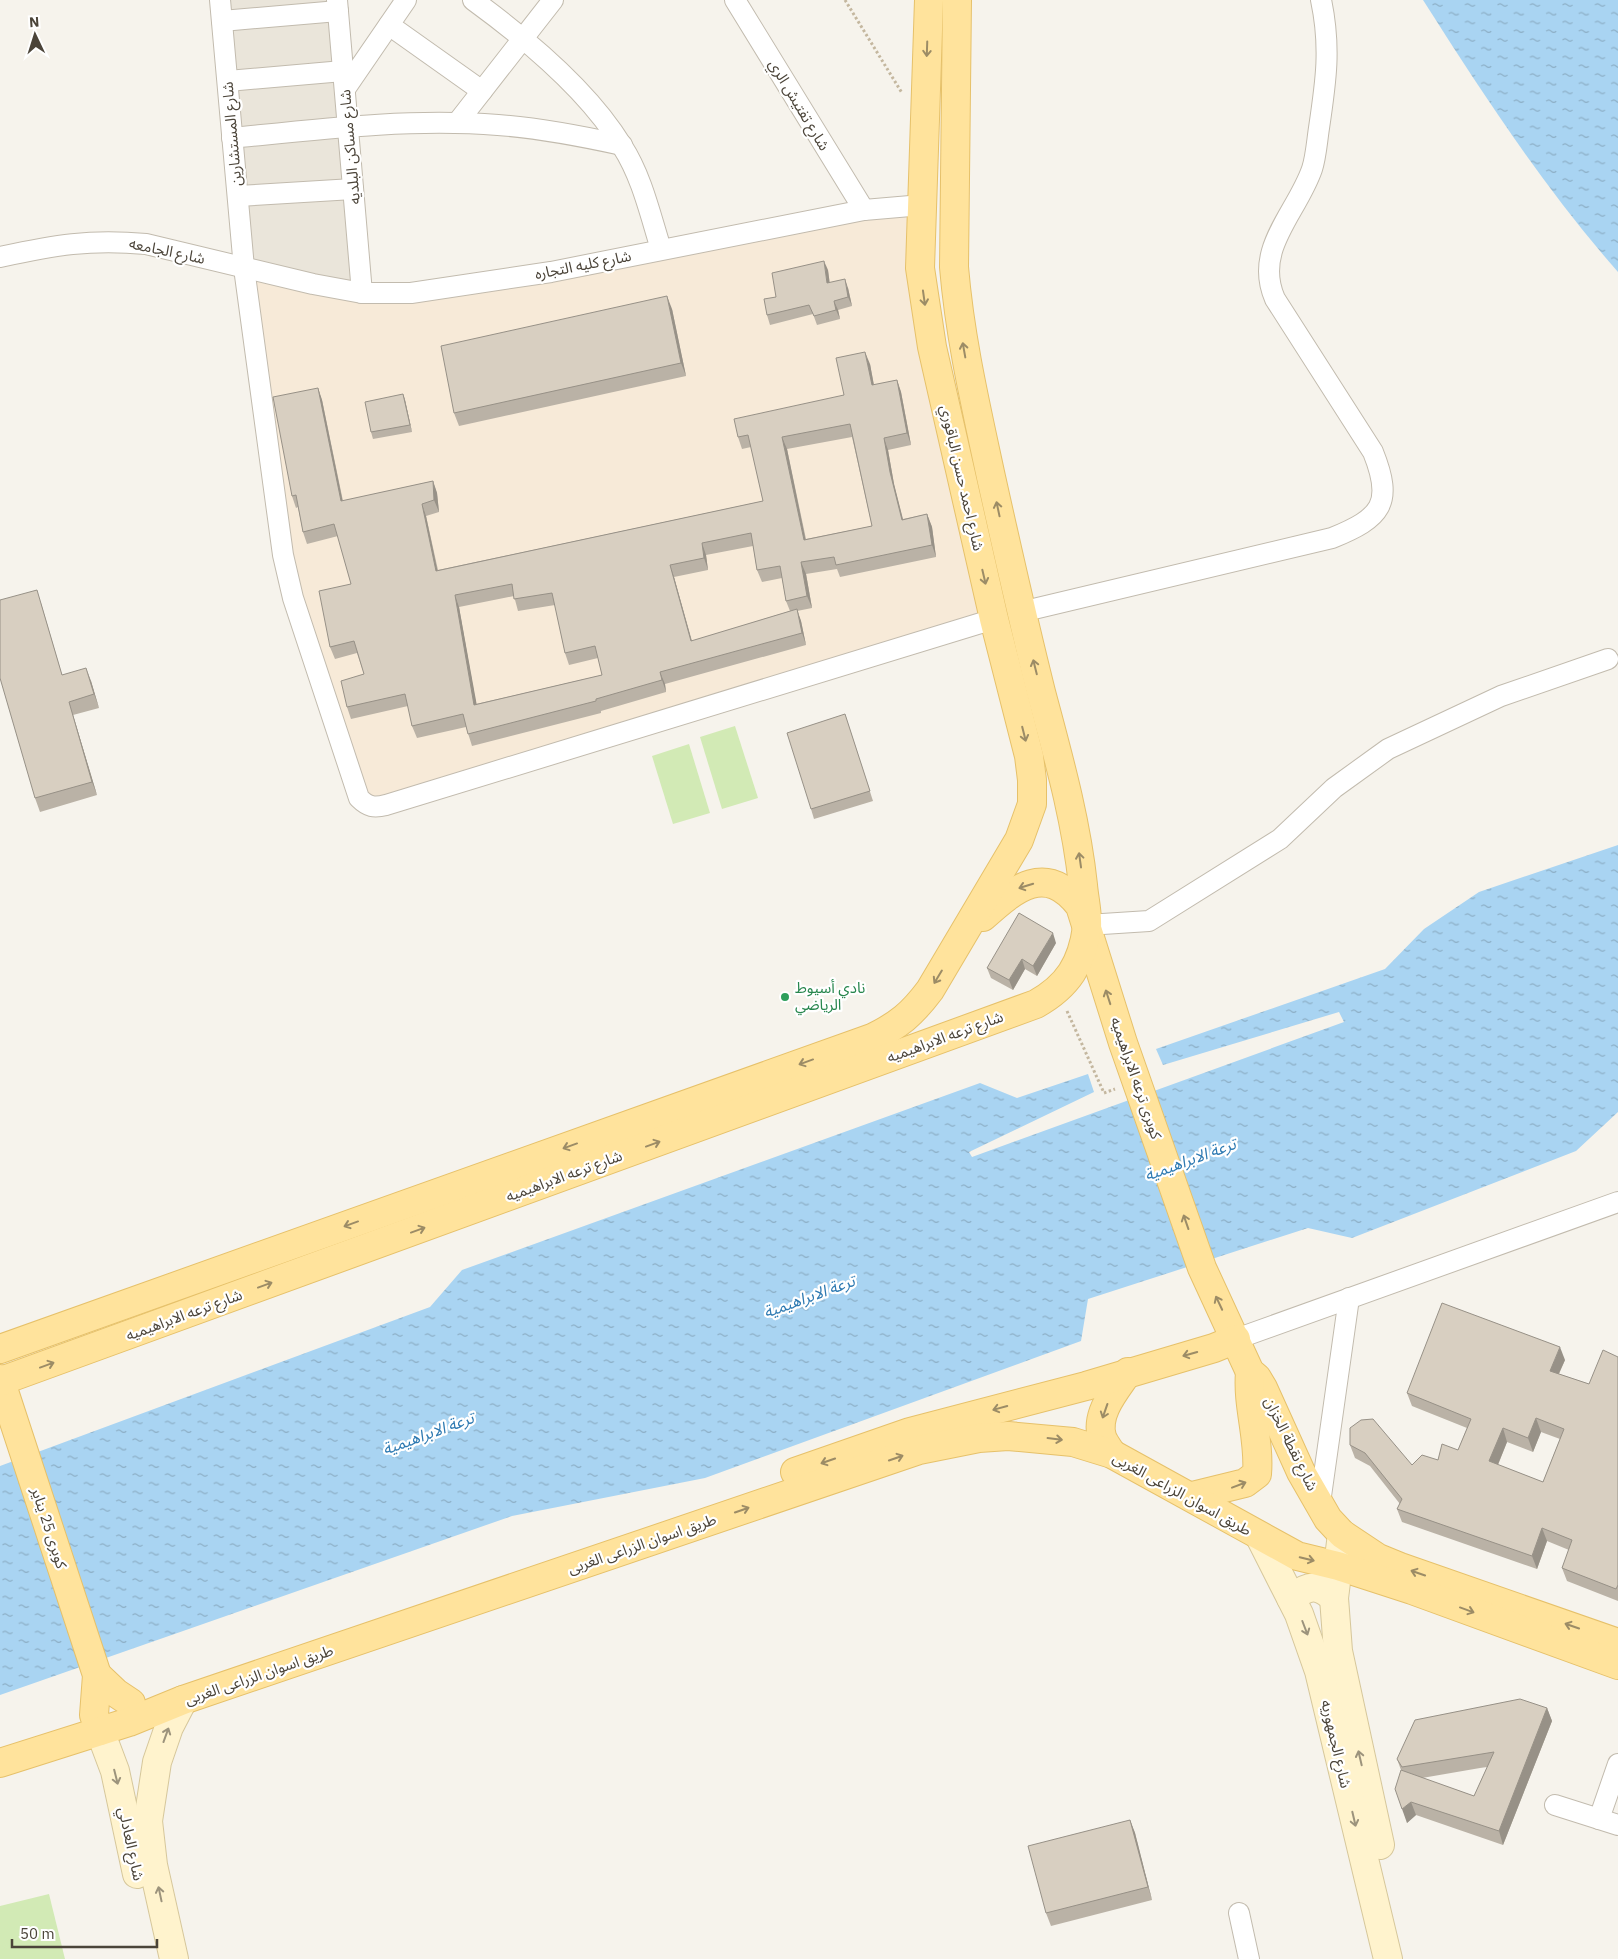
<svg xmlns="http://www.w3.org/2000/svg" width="1618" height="1959" viewBox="0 0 1618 1959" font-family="'IBM Plex Sans','Noto Sans Arabic',sans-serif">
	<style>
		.residential { fill: #eae5da }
		.commercial { fill: #f7ead8 }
		.green { fill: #d2eab5 }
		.water { fill: url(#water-ripples) }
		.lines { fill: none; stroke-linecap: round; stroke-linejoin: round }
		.street-casing { stroke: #c2bbae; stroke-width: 22 }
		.secondary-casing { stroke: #d6c79b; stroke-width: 30 }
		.primary-casing { stroke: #e6c16a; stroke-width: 30 }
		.path { stroke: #c4b79f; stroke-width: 3; stroke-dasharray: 2.5 2.5; stroke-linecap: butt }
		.street { stroke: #fff; stroke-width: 20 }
		.secondary { stroke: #fff3cd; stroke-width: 28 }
		.primary { stroke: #ffe39c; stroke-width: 28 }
		.wall { fill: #bab2a6; fill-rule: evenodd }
		.shaded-wall { fill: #979187 }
		.building { fill: #d8cfc1; stroke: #979187; fill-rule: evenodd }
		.oneway { stroke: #9c8c66 }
		.oneway2 { stroke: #9c937c }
		.leisure-dot { fill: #2e9e5b; stroke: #fff; stroke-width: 2 }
		.labels { text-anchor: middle; stroke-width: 4.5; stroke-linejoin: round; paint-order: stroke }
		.street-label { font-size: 15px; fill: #4b4439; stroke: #fff }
		.leisure-label { font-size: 15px; fill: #27864d; stroke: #fff; text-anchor: start }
		.water-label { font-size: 16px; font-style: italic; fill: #2e7ab2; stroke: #fff }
	</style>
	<defs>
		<pattern id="water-ripples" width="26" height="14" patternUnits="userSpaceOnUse" patternTransform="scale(1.25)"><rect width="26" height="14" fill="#a9d4f2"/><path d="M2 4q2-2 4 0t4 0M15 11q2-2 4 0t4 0" fill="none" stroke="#8caec5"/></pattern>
	</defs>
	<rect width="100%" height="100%" fill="#f6f3ec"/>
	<!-- residential -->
	<polygon class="residential" points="214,0 329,0 355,285 237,259"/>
	<!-- commercial -->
	<polygon class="commercial" points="922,205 920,235 994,619 365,804 293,598 244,268 362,293"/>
	<!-- green -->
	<g class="green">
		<polygon points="735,726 758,798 722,809 700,737"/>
		<polygon points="689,744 710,813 673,824 652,756"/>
		<polygon points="49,1894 65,1959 0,1959 0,1906"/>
	</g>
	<!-- water -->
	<g class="water">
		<path d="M1423,0H1618V272C1544,188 1483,94 1423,0Z"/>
		<polygon points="1618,845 1618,1112 1576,1151 1352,1238 1308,1228 1088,1299 1081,1341 705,1478 512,1516 0,1695 0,1466 430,1307 462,1270 980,1083 1017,1098 1088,1074 1094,1092 969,1152 972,1157 1344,1022 1339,1012 1163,1065 1156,1049 1385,969 1424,929 1479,892"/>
	</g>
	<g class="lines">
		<defs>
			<g id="street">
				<path d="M220,0L244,268L283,555L293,598L359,798C368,807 374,808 386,805L994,619"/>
				<polyline points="337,0 362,293"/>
				<path d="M473,0C525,38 589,91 622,146C642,177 650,214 661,249"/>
				<polyline points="735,0 864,210"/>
				<polyline points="222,21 338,11"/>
				<polyline points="389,25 482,91"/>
				<polyline points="228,81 343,71"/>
				<polyline points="345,89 406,0"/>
				<polyline points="457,123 553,0"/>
				<path d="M232,138C321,129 410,118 498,125C540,128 581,136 622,145"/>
				<polyline points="238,196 353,189"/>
				<path d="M0,257C55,245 89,239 146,244L313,284L362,293H411L551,272L864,210L922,205"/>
				<path d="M1021,612L1332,538C1381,518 1394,504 1373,452L1275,299C1253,249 1297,213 1312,169C1316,157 1317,141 1319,128C1326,81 1331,47 1321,0"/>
				<polyline points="1087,925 1149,921 1280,839 1334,788 1388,749 1501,696 1608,659"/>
				<polyline points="1236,1339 1618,1202"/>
				<polyline points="1320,1503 1349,1298"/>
				<polyline points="1555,1805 1618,1825"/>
				<polyline points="1599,1819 1618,1764"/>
				<polyline points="1239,1913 1249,1959"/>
			</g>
			<g id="secondary">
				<polyline points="1342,1534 1334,1598 1338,1651 1380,1845"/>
				<polyline points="1260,1537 1299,1614 1319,1671 1388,1959"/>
				<path d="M1291,1598C1309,1585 1317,1583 1334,1598"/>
				<polyline points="100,1731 115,1771 137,1874"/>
				<polyline points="174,1959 153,1865 148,1821 157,1762 169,1727 183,1700"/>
			</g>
			<g id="primary">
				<path d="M983,917C1015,888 1046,862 1080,906L1123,1043L1202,1268L1250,1372L1257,1378L1263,1388L1301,1472L1328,1519L1342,1534L1378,1558L1400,1567L1618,1643"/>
				<path d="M0,1349L872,1038C899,1025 912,1014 930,990L1019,840L1032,804V780L1029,756L994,619L932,347L920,268L929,0"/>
				<polyline points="0,1379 97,1675 94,1715 100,1731"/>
				<path d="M1,1381L1036,1004C1068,986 1082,964 1087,927C1088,914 1084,898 1083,885C1076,819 1058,756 1041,692C1023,621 1007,549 991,477C976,407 960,339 954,267L957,0"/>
				<path d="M1112,1454C1109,1449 1104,1443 1102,1437C1095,1413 1116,1390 1128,1372"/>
				<polyline points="795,1472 910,1432 1086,1386 1214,1348 1236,1339"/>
				<path d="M1192,1496L1245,1483L1257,1474C1260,1439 1247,1407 1250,1372"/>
				<polyline points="97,1675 116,1693 131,1703"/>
				<polyline points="0,1763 129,1722 183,1700 919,1450 979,1438 1008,1436 1073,1442 1112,1454 1297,1556 1338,1566 1412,1590 1618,1665"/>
			</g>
		</defs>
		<!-- street casing -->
		<use href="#street" class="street-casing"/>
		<!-- secondary casing -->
		<use href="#secondary" class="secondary-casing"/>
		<!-- primary casing -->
		<use href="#primary" class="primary-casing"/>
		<!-- path -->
		<g class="path">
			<polyline points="845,0 902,93"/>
			<polyline points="1067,1011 1104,1093 1115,1089"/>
		</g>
		<!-- street -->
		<use href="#street" class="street"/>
		<!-- secondary -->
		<use href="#secondary" class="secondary"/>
		<!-- primary -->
		<use href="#primary" class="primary"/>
	</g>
	<!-- wall -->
	<g class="wall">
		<polygon points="828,270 829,283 848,288 852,306 838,310 840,319 817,325 813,314 770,325 767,315 776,297"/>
		<polygon points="672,309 686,376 459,426 454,413"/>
		<path d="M870,364L874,385L897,380L901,392L911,445L888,450L894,484L903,519L927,514L932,527L936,557L840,577L837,569L806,574L812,608L797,611L801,621L806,645L665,684L666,692L601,711V713L472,746L466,727L417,738L412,726L408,706L351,719L347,707L364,674L357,653L335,659L330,647L351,584L338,536L307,544L303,532L298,507L296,508L292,496L318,388L322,400L343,501L433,481L437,493L439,512L426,516L438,570L763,501L751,447L742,449L738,437L844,395ZM852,437L872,526L806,539L787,449ZM753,546L757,570L762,582L782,578L786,601L790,611L692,641L674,577L708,570L706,555ZM514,596L518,611L555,605L565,653L569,665L598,658L602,675L476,704L459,607Z"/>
		<polygon points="403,394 405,400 412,432 373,439 371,432"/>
		<polygon points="41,603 62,675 91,681 99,708 73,715 97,795 40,812 35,798"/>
		<polygon points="845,714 873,801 814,819 811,809"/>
		<polygon points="1056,943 1037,976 1025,969 1013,990 991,978 987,968"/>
		<path d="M1618,1357V1601L1567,1581L1562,1568L1569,1550L1547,1541L1537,1569L1402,1522L1397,1509L1400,1504L1370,1466L1355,1458L1350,1445L1412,1465L1438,1460L1458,1450L1467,1428L1412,1406L1407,1393L1565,1360L1559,1374L1589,1384ZM1541,1432L1560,1439L1543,1482L1498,1465L1507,1442L1533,1452Z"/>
		<path d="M1547,1708L1552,1721L1503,1845L1416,1815L1407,1823L1401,1770L1397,1759ZM1487,1767L1474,1796L1422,1778L1480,1768Z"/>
		<polygon points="1130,1820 1135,1833 1152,1900 1051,1926 1046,1913"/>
	</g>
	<!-- shaded-wall -->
	<g class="shaded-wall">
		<polygon points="824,261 828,270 831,292 827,283"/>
		<polygon points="845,279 848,288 852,306 848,297"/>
		<polygon points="667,296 672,309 686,376 681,363"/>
		<polygon points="834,301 838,310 840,319 836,310"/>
		<polygon points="865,352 870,364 876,397 872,385"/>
		<polygon points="897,380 901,392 911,445 907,433"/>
		<polygon points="318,388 322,400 345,513 341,501"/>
		<polygon points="403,394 405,400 412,432 410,425"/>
		<polygon points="782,437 787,449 808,552 804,540"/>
		<polygon points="884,438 888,450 894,484 906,532 902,520 890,472"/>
		<polygon points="433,481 437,493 439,512 434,500"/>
		<polygon points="422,504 426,516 440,583 436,571"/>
		<polygon points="927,514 932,527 936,557 932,545"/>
		<polygon points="702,543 706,555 708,570 704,558"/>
		<polygon points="801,562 806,574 812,608 807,596"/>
		<polygon points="670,565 674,577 695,653 691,641"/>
		<polygon points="455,595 459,607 479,717 474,705"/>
		<polygon points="797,609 801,621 806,645 802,633"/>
		<polygon points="86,668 91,681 99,708 94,694"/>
		<polygon points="660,672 665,684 666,692 662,680"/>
		<polygon points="69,702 73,715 97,795 92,782"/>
		<polygon points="1053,933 1056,943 1037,976 1033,966"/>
		<polygon points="1022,959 1025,969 1013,990 1009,980"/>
		<polygon points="1560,1347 1565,1360 1554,1384 1550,1371"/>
		<polygon points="1536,1418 1541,1432 1533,1452 1528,1438"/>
		<polygon points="1503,1428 1507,1442 1494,1474 1489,1461"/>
		<polygon points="1542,1528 1547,1541 1537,1569 1532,1556"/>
		<polygon points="1547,1708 1552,1721 1503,1845 1499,1831"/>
		<polygon points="1411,1802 1416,1815 1407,1823 1402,1809"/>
		<polygon points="1130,1820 1135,1833 1152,1900 1148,1887"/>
	</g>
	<!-- building -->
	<g class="building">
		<polygon points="824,261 827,283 845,279 848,297 834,301 836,310 814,316 809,305 767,315 764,299 776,297 772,273"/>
		<polygon points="667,296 681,363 454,413 441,346"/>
		<path d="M865,352L872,385L897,380L907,433L884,438L890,472L902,520L927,514L932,545L836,565L834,557L801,562L807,596L786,601L780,566L757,570L751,533L702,543L704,558L670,565L691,641L797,609L802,633L660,672L662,680L596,699V701L468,734L463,714L412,726L405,694L347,707L341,681L364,674L354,641L330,647L319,591L351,584L334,524L303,532L296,495L292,496L273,397L318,388L341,501L433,481L434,500L422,504L436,571L763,501L748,435L738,437L734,419L844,395L836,358ZM850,424L872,526L804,540L782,437ZM512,584L514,599L552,593L565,653L595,646L602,675L474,705L455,595Z"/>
		<polygon points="403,394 410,425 371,432 365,402"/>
		<polygon points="37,590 62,675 86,668 94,694 69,702 92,782 35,798 0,678 0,600"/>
		<polygon points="845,714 870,791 811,809 787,733"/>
		<polygon points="1019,913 1053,933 1033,966 1022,959 1009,980 987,968"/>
		<path d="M1442,1303L1560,1347L1550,1371L1589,1384L1603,1350L1618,1357V1585L1616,1589L1562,1568L1572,1540L1542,1528L1532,1556L1397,1509L1402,1499L1365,1453L1350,1445V1428L1361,1420L1373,1419L1412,1465L1422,1455L1438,1460L1442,1444L1458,1450L1471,1419L1407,1393ZM1536,1418L1564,1429L1543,1482L1489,1461L1503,1428L1528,1438Z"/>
		<polygon points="1520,1699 1547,1708 1499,1831 1411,1802 1402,1809 1395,1789 1401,1770 1474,1796 1494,1752 1402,1767 1397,1759 1415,1720"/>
		<polygon points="1130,1820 1148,1887 1046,1913 1028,1846"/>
	</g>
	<!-- one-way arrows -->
	<defs><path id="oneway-shaft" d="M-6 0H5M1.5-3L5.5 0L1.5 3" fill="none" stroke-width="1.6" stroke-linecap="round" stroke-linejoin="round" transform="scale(1.25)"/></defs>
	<g class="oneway">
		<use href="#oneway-shaft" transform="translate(927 49) rotate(92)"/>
		<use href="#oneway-shaft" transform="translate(924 298) rotate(82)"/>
		<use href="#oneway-shaft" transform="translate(964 350) rotate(-100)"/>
		<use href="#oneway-shaft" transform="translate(998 509) rotate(-102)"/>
		<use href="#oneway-shaft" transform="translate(984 577) rotate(77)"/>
		<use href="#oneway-shaft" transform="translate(1035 667) rotate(-104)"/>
		<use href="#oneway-shaft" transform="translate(1024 734) rotate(76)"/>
		<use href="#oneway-shaft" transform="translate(1080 860) rotate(-98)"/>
		<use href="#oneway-shaft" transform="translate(1026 886) rotate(163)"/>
		<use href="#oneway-shaft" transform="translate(938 977) rotate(121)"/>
		<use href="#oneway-shaft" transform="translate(1108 997) rotate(-108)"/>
		<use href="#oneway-shaft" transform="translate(806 1062) rotate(160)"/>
		<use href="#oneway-shaft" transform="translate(653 1144) rotate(-20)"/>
		<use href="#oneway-shaft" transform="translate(570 1146) rotate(160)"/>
		<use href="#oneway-shaft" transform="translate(1186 1222) rotate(-109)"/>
		<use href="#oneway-shaft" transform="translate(351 1224) rotate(160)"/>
		<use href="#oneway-shaft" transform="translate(418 1230) rotate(-20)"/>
		<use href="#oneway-shaft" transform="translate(265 1285) rotate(-20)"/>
		<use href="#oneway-shaft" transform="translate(1219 1303) rotate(-115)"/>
		<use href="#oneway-shaft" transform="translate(1190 1354) rotate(164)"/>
		<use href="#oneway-shaft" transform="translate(47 1365) rotate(-20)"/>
		<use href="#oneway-shaft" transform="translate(1000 1408) rotate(165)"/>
		<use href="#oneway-shaft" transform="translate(1105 1411) rotate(109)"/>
		<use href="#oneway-shaft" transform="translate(1055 1439) rotate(7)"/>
		<use href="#oneway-shaft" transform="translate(896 1458) rotate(-19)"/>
		<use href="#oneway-shaft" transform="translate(828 1461) rotate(161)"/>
		<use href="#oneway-shaft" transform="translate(1239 1485) rotate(-21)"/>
		<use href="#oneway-shaft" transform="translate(742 1510) rotate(-19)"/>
		<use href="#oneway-shaft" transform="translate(1307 1559) rotate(14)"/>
		<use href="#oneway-shaft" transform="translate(1418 1573) rotate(-161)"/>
		<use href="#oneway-shaft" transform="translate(1467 1610) rotate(20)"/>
		<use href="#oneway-shaft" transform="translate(1572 1626) rotate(-161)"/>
	</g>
	<g class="oneway2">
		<use href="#oneway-shaft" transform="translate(1305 1628) rotate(69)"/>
		<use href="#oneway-shaft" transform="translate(166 1735) rotate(-70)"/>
		<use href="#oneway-shaft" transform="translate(1360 1758) rotate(-103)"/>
		<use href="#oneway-shaft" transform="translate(116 1777) rotate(76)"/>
		<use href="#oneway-shaft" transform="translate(1354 1819) rotate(77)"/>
		<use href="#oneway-shaft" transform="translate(160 1894) rotate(-102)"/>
	</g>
	<!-- markers -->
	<circle class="leisure-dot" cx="785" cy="997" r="5"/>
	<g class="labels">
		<!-- street labels -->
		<g class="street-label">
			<text transform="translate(799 105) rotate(59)" y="5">شارع تفتيش الري</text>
			<text transform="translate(232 134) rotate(-95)" y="5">شارع المستشارين</text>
			<text transform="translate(350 147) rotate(-95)" y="5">شارع مساكن البلديه</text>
			<text transform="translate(167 251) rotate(12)" y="5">شارع الجامعه</text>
			<text transform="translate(583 265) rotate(-11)" y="5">شارع كليه التجاره</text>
			<text transform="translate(962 478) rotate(77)" y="5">شارع احمد حسن الباقوري</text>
			<text transform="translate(945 1037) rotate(-20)" y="5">شارع ترعه الابراهيميه</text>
			<text transform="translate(1136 1078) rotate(71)" y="5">كوبرى ترعه الابراهيميه</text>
			<text transform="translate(564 1176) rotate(-20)" y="5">شارع ترعه الابراهيميه</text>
			<text transform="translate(184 1315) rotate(-20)" y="5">شارع ترعه الابراهيميه</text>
			<text transform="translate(1291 1444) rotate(64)" y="5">شارع نقطة الخزان</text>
			<text transform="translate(1182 1494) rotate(29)" y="5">طريق اسوان الزراعى الغربى</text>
			<text transform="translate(49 1528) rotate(72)" y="5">كوبرى 25 يناير</text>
			<text transform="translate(642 1544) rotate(-19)" y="5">طريق اسوان الزراعى الغربى</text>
			<text transform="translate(259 1675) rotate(-19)" y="5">طريق اسوان الزراعى الغربى</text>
			<text transform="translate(1336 1744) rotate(77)" y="5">شارع الجمهوريه</text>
			<text transform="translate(131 1844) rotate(78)" y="5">شارع العادلي</text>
		</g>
		<!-- leisure labels -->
		<g class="leisure-label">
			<text x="795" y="993">نادي أسيوط<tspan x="795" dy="17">الرياضي</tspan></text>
		</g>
		<!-- water labels -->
		<g class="water-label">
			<text transform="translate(1190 1159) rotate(-20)" y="6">ترعة الابراهيمية</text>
			<text transform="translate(809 1296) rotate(-20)" y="6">ترعة الابراهيمية</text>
			<text transform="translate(428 1433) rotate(-20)" y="6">ترعة الابراهيمية</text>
		</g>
	</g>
	<!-- north arrow -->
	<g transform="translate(35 35) rotate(356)" stroke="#ffffff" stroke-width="4" paint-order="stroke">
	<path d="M0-4L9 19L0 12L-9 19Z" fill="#4b4439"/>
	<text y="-8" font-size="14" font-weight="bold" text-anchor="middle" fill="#4b4439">N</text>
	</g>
	<!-- scale -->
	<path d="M12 1939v8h145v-8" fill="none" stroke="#4b4439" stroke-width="2.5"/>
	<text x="20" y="1939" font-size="15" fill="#4b4439" stroke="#ffffff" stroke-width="4" paint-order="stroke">50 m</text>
</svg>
